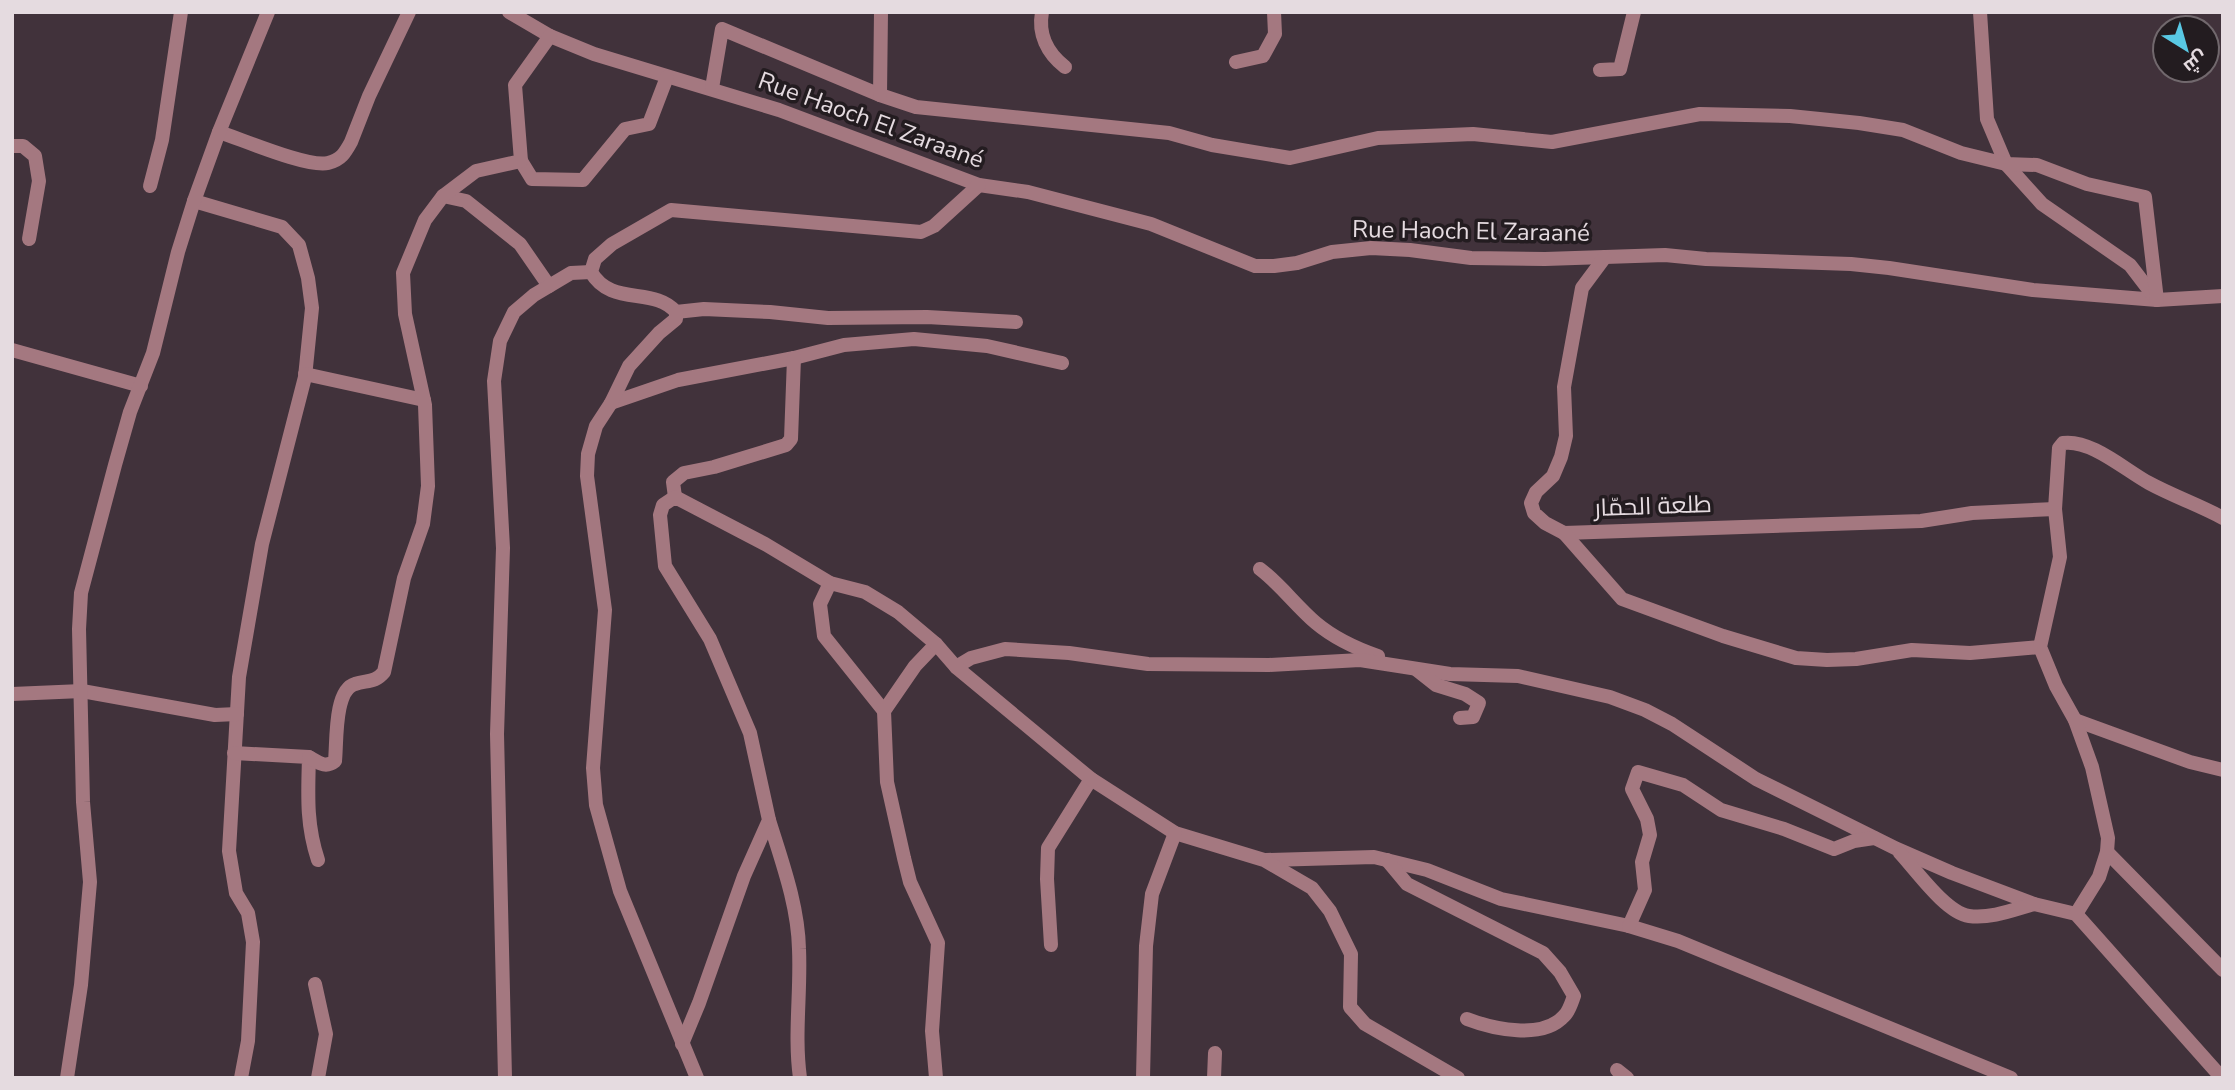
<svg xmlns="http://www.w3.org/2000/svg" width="2235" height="1090" viewBox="0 0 2235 1090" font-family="'Nunito Sans',Cairo,sans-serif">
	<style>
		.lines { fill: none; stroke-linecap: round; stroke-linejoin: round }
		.minor { stroke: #a47880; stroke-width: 14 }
		.labels { text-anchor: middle; stroke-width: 7; stroke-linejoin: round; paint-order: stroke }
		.street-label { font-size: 24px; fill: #e5dbe0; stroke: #231c20 }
	</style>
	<rect width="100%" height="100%" fill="#41323b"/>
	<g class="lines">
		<!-- minor -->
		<g class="minor">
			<polyline points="509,12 550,36 594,54 779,110 979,185 1028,192 1151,224 1255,266 1274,266 1297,263 1332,252 1371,248 1410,250 1471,258 1545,259 1665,255 1706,259 1851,264 1889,268 2033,290 2157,300 2223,296"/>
			<path d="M1042,12C1038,34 1047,53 1065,67"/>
			<polyline points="1980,12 1987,119 2006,164 2042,204 2130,265 2156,299"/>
			<polyline points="1236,62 1263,56 1275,34 1274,12"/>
			<polyline points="1600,70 1620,69 1634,12"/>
			<polyline points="712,88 722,29 880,95 916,107 1169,133 1212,145 1290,158 1378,138 1473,134 1552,142 1700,114 1790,116 1859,123 1903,130 1961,153 2006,164 2037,165 2087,184 2145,197 2157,300"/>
			<polyline points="880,95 881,12"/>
			<path d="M219,132C241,139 308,168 328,163C341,160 345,153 351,142L369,96L409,12"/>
			<polyline points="12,146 23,146 35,156 39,181 29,239"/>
			<polyline points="521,161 532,179 583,180 625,129 649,124 667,77"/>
			<polyline points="150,186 162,140 181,12"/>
			<polyline points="443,196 466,201 520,244 549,286"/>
			<polyline points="194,201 282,227 299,245 308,278 312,308 305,377 262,544 239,677 229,851 236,893 248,913 253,942 248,1041 241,1078"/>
			<polyline points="1605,257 1582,288 1564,387 1566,436 1561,457 1553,476 1536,492 1531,503 1534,513 1545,523 1564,533 1921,521 1972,513 2055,509"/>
			<polyline points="676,312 704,309 770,312 828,318 927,317 1016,322"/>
			<polyline points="12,350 141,386"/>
			<polyline points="305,374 424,400"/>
			<polyline points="611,403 678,380 794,358 844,345 914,339 987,346 1062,363"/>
			<polyline points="675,497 673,482 684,473 714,467 786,445 791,439 794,358"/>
			<polyline points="1564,533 1622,599 1723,636 1796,658 1827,660 1856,659 1912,650 1970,653 2040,647"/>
			<path d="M1260,569C1281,585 1296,606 1316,623C1335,639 1355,648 1378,656"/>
			<polyline points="830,583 820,604 824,636 884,711"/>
			<polyline points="936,644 915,666 884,711 887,782 904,858 910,882 938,943 932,1031 936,1078"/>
			<polyline points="956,667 971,658 1005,649 1069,653 1148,664 1269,665 1360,660 1450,674 1518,676 1610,697 1645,710 1672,724 1756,779 1897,849 1952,873 2034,904 2076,914 2222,1078"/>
			<polyline points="1417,670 1436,685 1465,694 1479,703 1473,717 1460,718"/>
			<polyline points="12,694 82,691 215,715 237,714"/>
			<polyline points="2075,720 2190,762 2223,770"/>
			<path d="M234,753L309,757C308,794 306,824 318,860"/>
			<path d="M309,757C318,762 325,769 335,761C337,742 334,690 355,684C367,680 375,683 384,672L404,578L423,524L428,486L425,405L405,314L403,273L425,220L443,196L476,171L521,161L515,85L550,36"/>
			<path d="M769,820C782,862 798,905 799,949C801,993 794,1035 800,1078"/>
			<polyline points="2107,852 2223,970"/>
			<path d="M1900,853C1916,870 1946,913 1969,916C1990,919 2013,910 2034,904"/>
			<polyline points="1266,860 1374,857 1427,870 1501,899 1629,926 1678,941 2011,1078"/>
			<path d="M1387,860L1407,884L1543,953L1560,972L1574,996C1572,1001 1569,1012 1564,1016C1543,1040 1493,1029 1467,1019"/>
			<path d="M2076,914L2099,877L2107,852L2108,838L2092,767L2075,720L2056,686L2040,647L2060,557L2055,509L2059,448L2063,443C2091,439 2125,470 2149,483C2173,496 2199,505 2223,518"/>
			<polyline points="1629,926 1645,890 1642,862 1650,835 1647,819 1632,789 1638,772 1683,785 1721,810 1784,829 1834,849 1854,841 1874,838"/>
			<polyline points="1051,945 1047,879 1048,848 1091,779"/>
			<polyline points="315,984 326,1034 318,1078"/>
			<polyline points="682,1044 699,1003 744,876 769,820 750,733 710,639 665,566 660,515 663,505 675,497 765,544 830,583 865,592 898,612 936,644 956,667 1091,779 1175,833 1264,860 1312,888 1330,911 1351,954 1350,1007 1365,1024 1458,1078"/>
			<polyline points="1617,1070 1627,1078"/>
			<polyline points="67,1078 81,985 90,882 83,802 79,629 81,593 115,465 130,412 153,353 178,252 194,201 219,132 268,12"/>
			<polyline points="505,1078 497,734 503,548 494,381 500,341 514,312 534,295 571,273 591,272"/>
			<path d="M697,1078L620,891L596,805L593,768L605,610L587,476L588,454L596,426L611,403L629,366L659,333L676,319V312C654,286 611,307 591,272L595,259L612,244L671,210L921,232L934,226L979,185"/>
			<polyline points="1143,1078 1146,946 1152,894 1175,833"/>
			<polyline points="1214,1078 1215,1053"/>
		</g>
	</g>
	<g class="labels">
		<!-- street labels -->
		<g class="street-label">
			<text transform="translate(871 120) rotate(20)" y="8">Rue Haoch El Zaraané</text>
			<text transform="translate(1471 231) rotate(1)" y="8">Rue Haoch El Zaraané</text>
			<text transform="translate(1653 506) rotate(-2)" y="8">طلعة الحمّار</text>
		</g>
	</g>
	<!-- border -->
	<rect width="2235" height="1090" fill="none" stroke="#e5dbe0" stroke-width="28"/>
	<!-- north arrow -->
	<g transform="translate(2186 49) rotate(143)"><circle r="33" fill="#231c20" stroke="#71686d" stroke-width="2"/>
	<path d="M0-5L12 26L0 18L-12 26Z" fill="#59c8e4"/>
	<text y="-10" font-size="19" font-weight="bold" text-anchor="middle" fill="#e5dbe0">ش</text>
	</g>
</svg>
